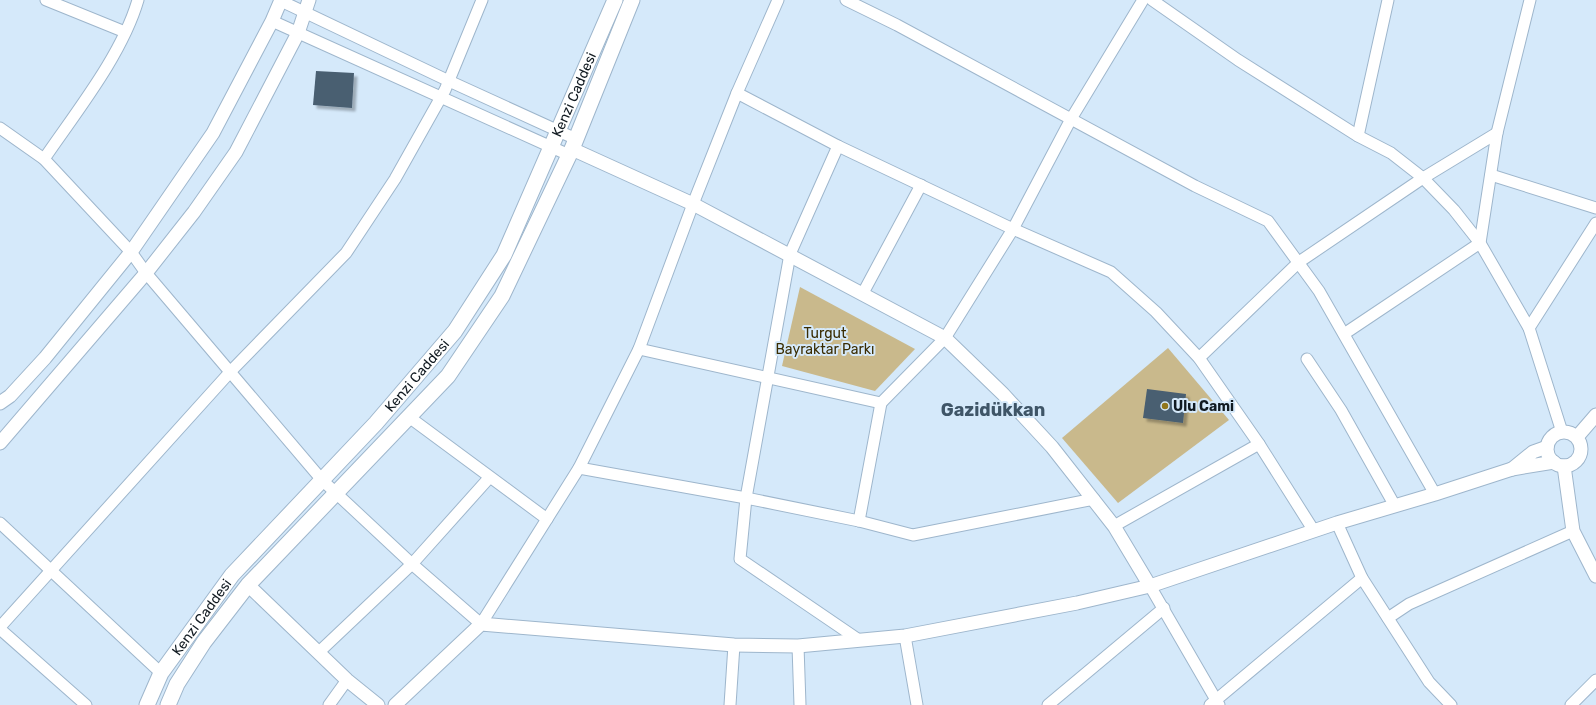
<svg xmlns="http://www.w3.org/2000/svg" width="1596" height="705" viewBox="0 0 1596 705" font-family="Rubik,sans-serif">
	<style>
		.green { fill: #c9b98c }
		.building { fill: #485e71; filter: url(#shadow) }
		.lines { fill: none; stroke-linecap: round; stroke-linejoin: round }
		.minor-casing { stroke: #9eb6cc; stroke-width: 13 }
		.tertiary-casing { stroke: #9eb6cc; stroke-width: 15 }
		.secondary-casing { stroke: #9eb6cc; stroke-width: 17 }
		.minor { stroke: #fff; stroke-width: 11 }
		.tertiary { stroke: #fff; stroke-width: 13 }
		.secondary { stroke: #fff; stroke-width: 15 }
		.poi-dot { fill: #91761c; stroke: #d5e9fa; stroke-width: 1.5 }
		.labels { text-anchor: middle; stroke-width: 4; stroke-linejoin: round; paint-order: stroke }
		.street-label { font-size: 14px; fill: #111a21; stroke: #d5e9fa }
		.park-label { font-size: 14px; fill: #3a2c01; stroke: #d5e9fa }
		.poi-label { font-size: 14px; font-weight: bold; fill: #111a21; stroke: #d5e9fa; text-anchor: start }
		.district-label { font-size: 18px; font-weight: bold; fill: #3f5567; stroke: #d5e9fa }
	</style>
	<defs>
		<filter id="shadow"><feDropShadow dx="3.5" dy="3.5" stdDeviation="1" flood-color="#0004"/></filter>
	</defs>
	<rect width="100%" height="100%" fill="#d5e9fa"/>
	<!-- green -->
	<g class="green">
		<polygon points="800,287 915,349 875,391 782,366"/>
		<polygon points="1168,348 1229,420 1118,503 1062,438"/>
	</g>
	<!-- building -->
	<g class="building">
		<polygon points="316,71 354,73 352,108 313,105"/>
		<polygon points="1147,389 1186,394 1183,423 1143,418"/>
	</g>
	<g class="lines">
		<defs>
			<g id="minor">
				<polyline points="46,0 125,32"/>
				<polyline points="846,0 897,25 1195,186 1268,221 1319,291 1435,494"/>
				<polyline points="1152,0 1238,60 1358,136 1391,153 1423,178 1454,210 1480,243 1529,328 1562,432"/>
				<polyline points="281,1 449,81 576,139"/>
				<polyline points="272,21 569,155"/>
				<polyline points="737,93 838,146 1013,229 1111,272 1156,312 1199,358 1259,444 1314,531"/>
				<polyline points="0,128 44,159 131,252 146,273 322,480 412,564 481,624 579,468 639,349 693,204 737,93 778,0"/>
				<polyline points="1358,136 1388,0"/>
				<polyline points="838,146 790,254 746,498 740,559 859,640"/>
				<path d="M44,159C76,112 122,55 138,0"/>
				<polyline points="1491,175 1596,208"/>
				<polyline points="863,293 921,185"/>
				<polyline points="1529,328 1596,223"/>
				<polyline points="1344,334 1480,243 1497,133 1530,0"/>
				<polyline points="639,349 881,403 945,338 1013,229 1071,119 1143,0"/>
				<polyline points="1199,358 1299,262 1423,178 1497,133"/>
				<polyline points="1307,359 1341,410 1395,506"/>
				<polyline points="409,417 547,519"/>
				<polyline points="579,468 746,498 859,521 913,535 1094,499"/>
				<polyline points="859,521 881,403"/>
				<polyline points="0,523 161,673"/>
				<polyline points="1337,523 1362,578 1429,682 1451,705"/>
				<polyline points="1114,526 1259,444"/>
				<polyline points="1150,586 1219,705"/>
				<polyline points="1388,618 1409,604 1573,531"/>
				<polyline points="0,627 231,371 346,253 395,179 445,90 482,0"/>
				<polyline points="0,629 86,705"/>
				<polyline points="905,636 917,705"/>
				<polyline points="798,646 800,705"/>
				<polyline points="319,652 412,564 489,478"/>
				<polyline points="329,705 347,680"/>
				<polyline points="730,705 734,645"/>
				<polyline points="1048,705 1164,608"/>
				<polyline points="1210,705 1362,578"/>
				<polyline points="1571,705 1596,680"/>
			</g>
			<g id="tertiary">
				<polyline points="572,149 693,204 945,338 1003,394 1052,447 1114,526 1150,586"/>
				<polyline points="0,403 10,396 45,358 131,252 213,133 272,21 281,0"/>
				<circle cx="1564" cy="449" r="17"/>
				<polyline points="1577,437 1596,415"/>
				<polyline points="0,443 146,273 194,212 236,152 298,33 309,0"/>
				<polyline points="1547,447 1533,452 1512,469 1554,462"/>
				<polyline points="1564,466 1573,531 1596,576"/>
				<polyline points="248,585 347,680 378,705"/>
				<polyline points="395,705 481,624 734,645 798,646 905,636 1077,603 1150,586 1337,523 1435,494 1512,469"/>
			</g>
			<g id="secondary">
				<path id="s1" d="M147,705L161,673L232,575L376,423L455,331L504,255L615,0"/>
				<polyline points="168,705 177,684 204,642 248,585 448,376 502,296 572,149 632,0"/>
			</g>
		</defs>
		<!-- minor casing -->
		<use href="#minor" class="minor-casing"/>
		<!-- tertiary casing -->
		<use href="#tertiary" class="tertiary-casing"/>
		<!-- secondary casing -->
		<use href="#secondary" class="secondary-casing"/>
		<!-- minor -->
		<use href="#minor" class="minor"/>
		<!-- tertiary -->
		<use href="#tertiary" class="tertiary"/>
		<!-- secondary -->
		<use href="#secondary" class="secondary"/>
	</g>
	<!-- markers -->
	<circle class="poi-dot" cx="1165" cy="406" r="4"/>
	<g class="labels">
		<!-- street labels -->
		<g class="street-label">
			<text dy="5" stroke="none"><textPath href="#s1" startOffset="752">Kenzi Caddesi</textPath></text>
			<text dy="5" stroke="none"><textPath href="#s1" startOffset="428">Kenzi Caddesi</textPath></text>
			<text dy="5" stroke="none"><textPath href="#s1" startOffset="104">Kenzi Caddesi</textPath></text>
		</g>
		<!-- park labels -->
		<g class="park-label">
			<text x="825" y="338">Turgut<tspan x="825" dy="16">Bayraktar Parkı</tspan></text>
		</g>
		<!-- poi labels -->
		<g class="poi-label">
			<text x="1173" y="411">Ulu Cami</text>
		</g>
		<!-- district labels -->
		<g class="district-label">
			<text x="993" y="416">Gazidükkan</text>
		</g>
	</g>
</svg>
